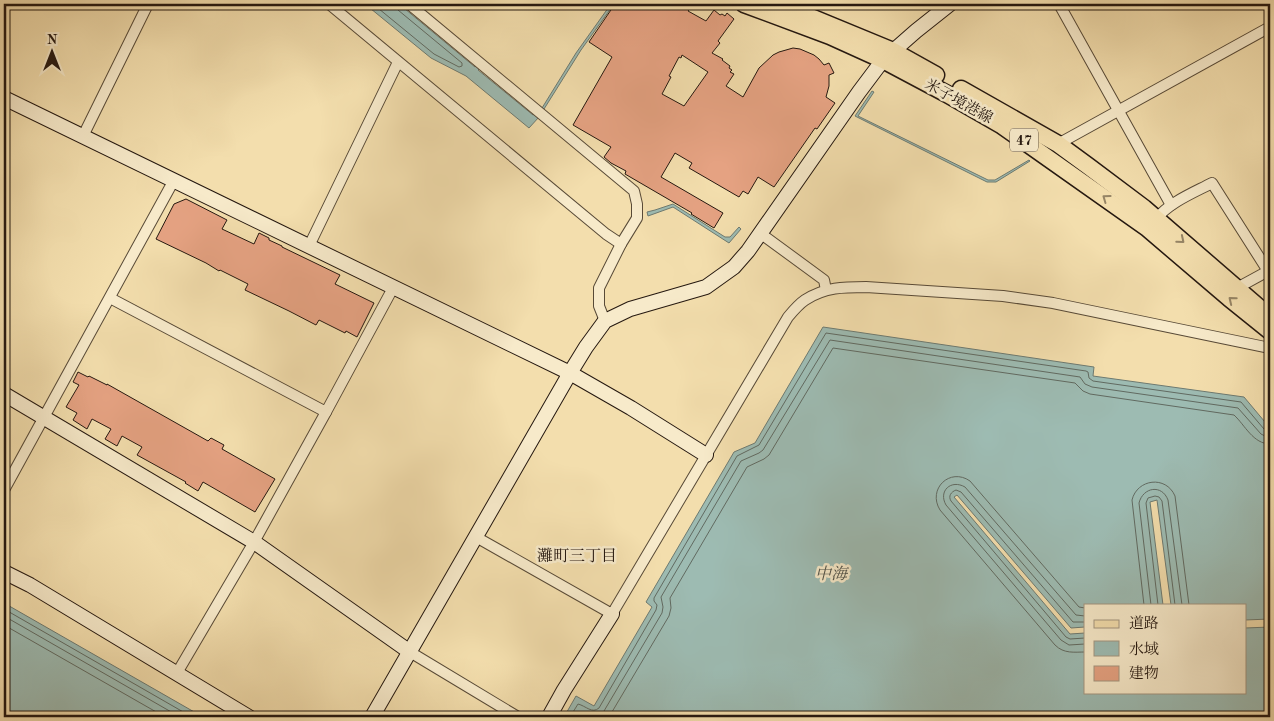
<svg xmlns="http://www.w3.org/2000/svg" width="1274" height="721" viewBox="0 0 1274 721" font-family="'Old Standard TT','Noto Serif JP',serif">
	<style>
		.water { fill: #9dbbb2; stroke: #6d7a71 }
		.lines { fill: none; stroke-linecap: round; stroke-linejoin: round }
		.shore { stroke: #616a61; stroke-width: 1 }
		.building { fill: #e5a282; stroke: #251810; fill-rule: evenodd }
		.street-casing { stroke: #584a37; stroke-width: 12 }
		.secondary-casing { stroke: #251810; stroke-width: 16 }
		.primary-casing { stroke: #251810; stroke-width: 19 }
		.street { stroke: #f7eaca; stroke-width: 10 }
		.secondary { stroke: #f7eaca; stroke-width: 14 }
		.primary { stroke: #f3dead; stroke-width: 16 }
		.oneway { stroke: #968566 }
		.labels { text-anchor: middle; stroke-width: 5; stroke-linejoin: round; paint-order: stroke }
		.shield { fill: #f7eaca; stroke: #645748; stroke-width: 1 }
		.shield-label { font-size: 14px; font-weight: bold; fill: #251810 }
		.street-label { font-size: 15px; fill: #251810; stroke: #f7eaca }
		.neighbourhood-label { font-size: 16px; fill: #251810; stroke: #f7eaca }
		.water-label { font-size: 16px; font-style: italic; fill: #4f5149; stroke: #f7eaca }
	</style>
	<rect width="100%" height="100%" fill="#f3dead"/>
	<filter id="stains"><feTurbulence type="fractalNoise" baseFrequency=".004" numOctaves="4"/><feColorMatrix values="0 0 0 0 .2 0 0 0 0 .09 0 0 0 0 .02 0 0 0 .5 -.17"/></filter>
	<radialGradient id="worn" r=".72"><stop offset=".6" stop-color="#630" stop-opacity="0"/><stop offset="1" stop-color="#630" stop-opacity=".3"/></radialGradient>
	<!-- water -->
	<g class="water">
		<polygon points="365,4 399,4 475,67 477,65 480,68 478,70 533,115 542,108 576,53 611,4 614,4 581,50 539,117 529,128 466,76 431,58"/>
		<polygon points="872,91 874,92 858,116 988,180 995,180 1029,160 1030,161 996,182 987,182 855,116"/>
		<polygon points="673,204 725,237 730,237 739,227 741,229 729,243 673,207 648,216 647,212 655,210"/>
		<polygon points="823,327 1094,367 1093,376 1244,397 1270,428 1270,619 1245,620 1245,605 1171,605 1157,500 1150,502 1163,605 1085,605 1085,627 1071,628 957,495 954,497 1070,634 1085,633 1085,692 1245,692 1245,628 1270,627 1270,717 564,717 576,696 594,706 652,607 646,602 734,452 755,443"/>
		<polygon points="4,603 203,717 4,717"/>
	</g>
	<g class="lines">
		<!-- shore -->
		<g class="shore">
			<polyline points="373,4 434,54 459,67 462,66 462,63 398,10 396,4"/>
			<path d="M1144,605L1132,500C1137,479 1166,475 1175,496L1189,605"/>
			<path d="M1151,605L1139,503C1143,487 1162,484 1168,500L1182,605"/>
			<polyline points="1158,605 1146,503 1148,498 1155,496 1159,497 1162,501 1175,605"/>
			<path d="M1085,608L1079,607L970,481C950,467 927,489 940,510L1055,645C1064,654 1074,652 1085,652"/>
			<polyline points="4,609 192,717"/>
			<polyline points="4,616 180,717"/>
			<path d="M1085,616L1076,615L965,487C951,479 938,491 946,505L1061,640L1069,645L1085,644"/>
			<path d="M1085,622H1073L961,492L956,490C951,492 948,496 951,501L1066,637L1070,639L1085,638"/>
			<polyline points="4,625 165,717"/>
			<path d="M570,717L578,704C586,706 592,714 599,708L656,610L657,605L654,601V598L737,456L759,445L826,333L1086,371L1088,372L1089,378L1093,381L1241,402L1264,429L1270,430"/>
			<path d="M577,717L581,712C590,715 596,720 604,711L662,613L663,607L661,597L741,461L759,453L763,450L830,340L1080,377L1085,384L1092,387L1238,408L1261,434L1265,436L1270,437"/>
			<path d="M609,717L669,616L671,608L670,598L747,467L764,459L769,455L833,348L1075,383L1083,391L1090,394L1234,415C1245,425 1253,444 1270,444"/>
		</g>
	</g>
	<!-- building -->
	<g class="building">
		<path d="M615,4H694L688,11L706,21L714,10L720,15L722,14L725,16L727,13L734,19L718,41L720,43L712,53L723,59L722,60L730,66L729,68L732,70L730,72L734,74L726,86L743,97L759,68L773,55L779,52L793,48L800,49L814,55L819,59L824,65L829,63L834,73L829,75V86L826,97L835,103L817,129L815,128L774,187L758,177L748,194L743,191L739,197L689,168L692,163L675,153L661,177L723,213L714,228L691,214L692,213L625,174L626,171L611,163L604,157L611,147L573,125L612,57L589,42ZM682,55L708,72L684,106L662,94L671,77L669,76L679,57L681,58Z"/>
		<polygon points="186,199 227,220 222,229 254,244 259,233 269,238 269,240 282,246 282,247 340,275 335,284 374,303 357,337 346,331 345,333 319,320 316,325 289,311 245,290 248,284 220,270 219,271 206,263 156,239 174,204"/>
		<polygon points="78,372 88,377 89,376 107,385 107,384 208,441 211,438 224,445 222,449 275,479 255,512 203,482 198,491 185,483 186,482 137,455 142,447 122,436 117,446 105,439 111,429 92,419 87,429 73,420 77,413 66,407 79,385 73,382"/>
	</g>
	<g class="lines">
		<defs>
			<g id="street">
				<polyline points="329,4 606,234 621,244"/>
				<polyline points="409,4 634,191 637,204 637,218 621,244 599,288 599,306 605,321"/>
				<polyline points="1059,4 1171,205"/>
				<polyline points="83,136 148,4"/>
				<polyline points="1058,144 1270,27"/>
				<path d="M1156,219C1170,202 1193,193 1212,183L1268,271"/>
				<polyline points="760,233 824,280 826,290"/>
				<polyline points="309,246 398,62"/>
				<polyline points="1237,288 1270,270"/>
				<polyline points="110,298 326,412 393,288"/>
				<polyline points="4,490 174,180"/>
				<path d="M476,537L612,614L788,317C793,311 799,304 805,300C825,287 844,287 866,287L1003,296L1053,303L1270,348"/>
				<polyline points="410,652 518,717"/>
				<polyline points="177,673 254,542 326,412"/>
			</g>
			<g id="secondary">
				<polyline points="4,98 570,373 631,408 706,455"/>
				<polyline points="4,394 254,542 410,652"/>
				<polyline points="4,572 30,585 249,717"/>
				<polyline points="372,717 570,373 586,347 605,321 630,309 706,287 734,267 748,251 859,92 883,60 916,31 950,4"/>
				<polyline points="549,717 564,690 612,614"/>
			</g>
			<g id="primary">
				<polyline points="744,4 830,36 883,60 947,94 1001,125 1147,228 1229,298 1270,331"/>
				<polyline points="779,4 893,51 936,75"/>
				<polyline points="961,89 1058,144 1088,166 1144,208 1270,317"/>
			</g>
		</defs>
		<!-- street casing -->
		<use href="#street" class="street-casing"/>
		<!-- secondary casing -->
		<use href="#secondary" class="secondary-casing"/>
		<!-- primary casing -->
		<use href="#primary" class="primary-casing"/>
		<!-- street -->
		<use href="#street" class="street"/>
		<!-- secondary -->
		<use href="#secondary" class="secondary"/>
		<!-- primary -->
		<use href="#primary" class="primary"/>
	</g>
	<!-- one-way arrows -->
	<defs><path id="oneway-chevron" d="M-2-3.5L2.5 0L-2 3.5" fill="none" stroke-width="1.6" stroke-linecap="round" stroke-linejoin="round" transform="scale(1.25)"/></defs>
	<g class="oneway">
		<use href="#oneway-chevron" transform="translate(1106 198) rotate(-144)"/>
		<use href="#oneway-chevron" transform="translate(1181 240) rotate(40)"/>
		<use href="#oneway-chevron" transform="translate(1232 300) rotate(-141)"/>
	</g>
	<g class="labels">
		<!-- shield labels -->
		<rect class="shield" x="1010" y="128.5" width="28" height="23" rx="4"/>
		<g class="shield-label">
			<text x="1024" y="145">47</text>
		</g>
		<!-- street labels -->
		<g class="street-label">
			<text transform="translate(959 101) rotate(29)" y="5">米子境港線</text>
		</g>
		<!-- neighbourhood labels -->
		<g class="neighbourhood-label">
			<text x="577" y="561">灘町三丁目</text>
		</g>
		<!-- water labels -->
		<g class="water-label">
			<text x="831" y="579">中海</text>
		</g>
	</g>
	<!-- margin -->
	<rect width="1274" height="721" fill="none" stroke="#f3dead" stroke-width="20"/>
	<rect x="5" y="5" width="1264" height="711" fill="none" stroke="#251810" stroke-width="2.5"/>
	<rect x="10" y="10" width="1254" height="701" fill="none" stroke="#251810"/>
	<!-- legend -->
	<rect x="1084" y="604" width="162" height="90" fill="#f7eaca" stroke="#a39680"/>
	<rect x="1094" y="620" width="25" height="8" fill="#f3dead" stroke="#a39680"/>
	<text x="1129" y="628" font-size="15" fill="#251810">道路</text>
	<rect x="1094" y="641" width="25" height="15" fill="#9dbbb2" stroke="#a39680"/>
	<text x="1129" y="654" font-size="15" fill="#251810">水域</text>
	<rect x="1094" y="666" width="25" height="15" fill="#e5a282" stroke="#a39680"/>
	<text x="1129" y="678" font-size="15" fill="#251810">建物</text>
	<!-- north arrow -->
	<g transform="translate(52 52)" stroke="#f7eaca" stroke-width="4" paint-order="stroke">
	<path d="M0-4L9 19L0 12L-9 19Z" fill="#251810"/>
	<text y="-8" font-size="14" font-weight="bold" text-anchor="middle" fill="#251810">N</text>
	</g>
	<rect width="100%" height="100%" filter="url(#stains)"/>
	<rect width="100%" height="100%" fill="url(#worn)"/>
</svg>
